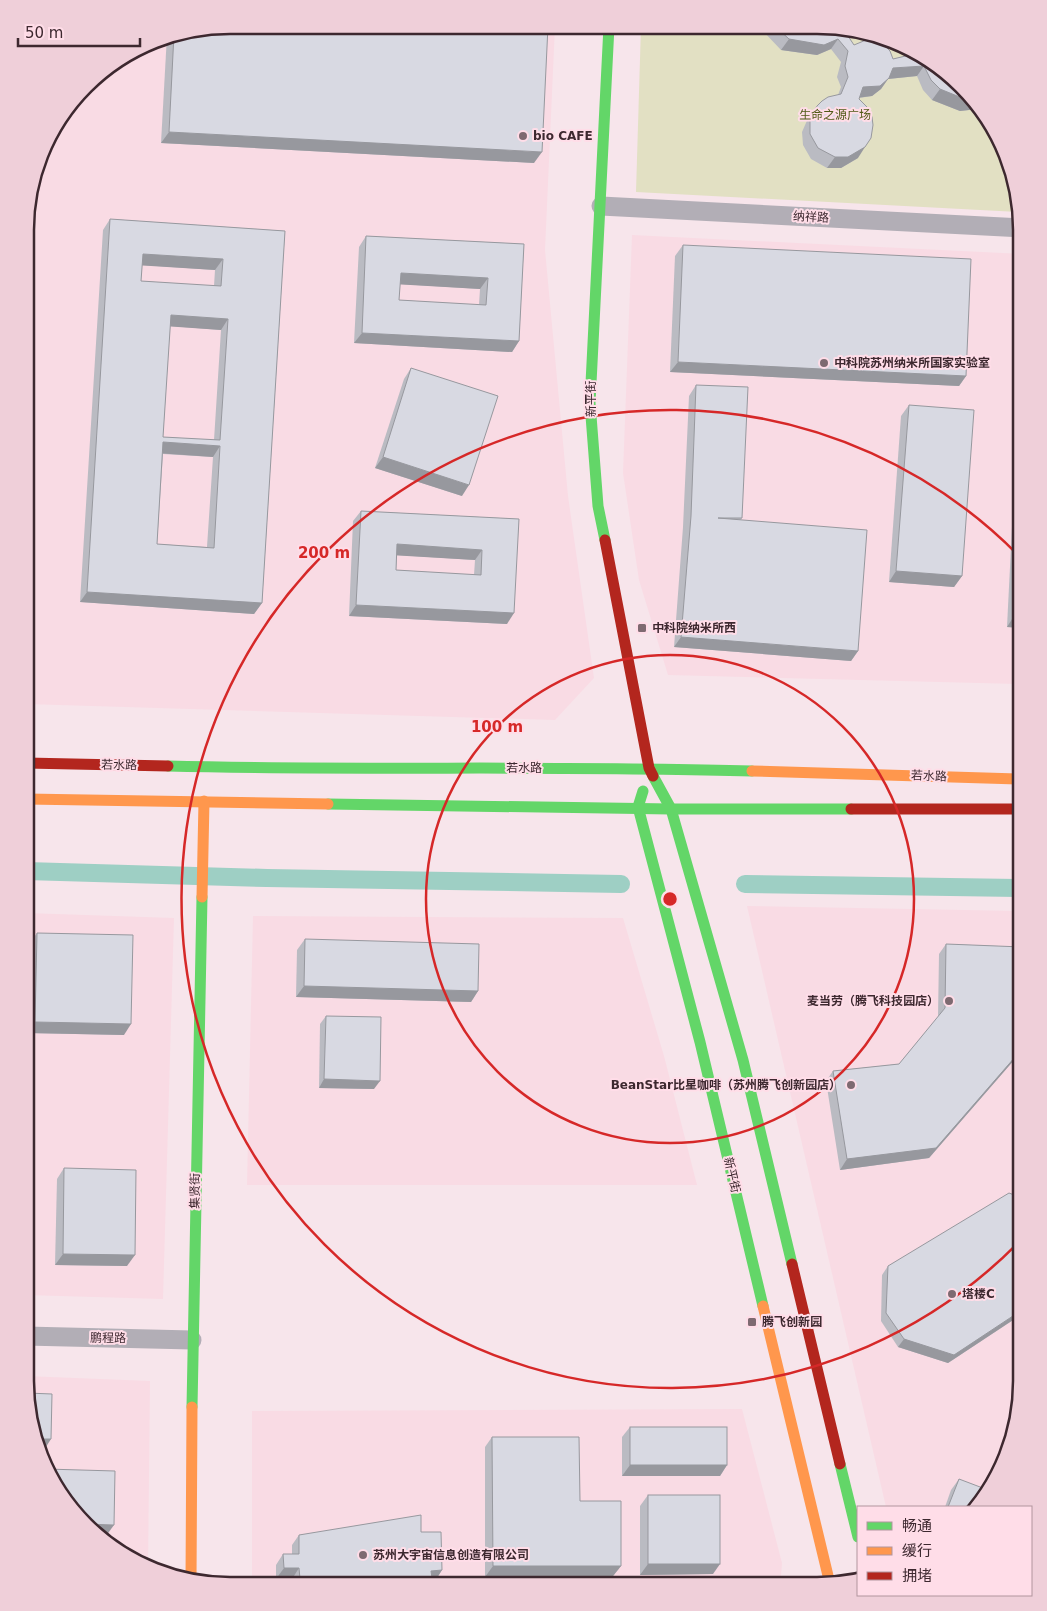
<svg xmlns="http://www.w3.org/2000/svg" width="1047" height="1611" viewBox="0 0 1047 1611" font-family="'DejaVu Sans','Noto Sans SC',sans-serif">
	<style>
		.built { fill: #f9dbe4 }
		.green { fill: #e2e0c3 }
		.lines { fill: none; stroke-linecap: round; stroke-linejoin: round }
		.canal { stroke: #9ecfc4; stroke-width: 18 }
		.street { stroke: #b2aeb6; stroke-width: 19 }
		.fast { stroke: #63d668; stroke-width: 11 }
		.slow { stroke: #ff974d; stroke-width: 11 }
		.jam { stroke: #b3261e; stroke-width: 11 }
		.wall { fill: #babbc2; fill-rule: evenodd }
		.shaded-wall { fill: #97989e }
		.building { fill: #d8d9e2; stroke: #97989e; fill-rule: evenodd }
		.ring { fill: none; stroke: #d62828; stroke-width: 2.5 }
		.poi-dot { fill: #7e6a71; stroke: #ffdde8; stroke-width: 2 }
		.labels { text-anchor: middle; stroke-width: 4; stroke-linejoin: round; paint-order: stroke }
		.park-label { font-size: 12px; fill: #515a17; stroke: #ffdde8 }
		.poi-label { font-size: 12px; font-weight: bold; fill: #3d282f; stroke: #ffdde8; text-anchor: start }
		.street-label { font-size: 12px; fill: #3d282f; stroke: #ffdde8 }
		.rim { fill: none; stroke: #3d282f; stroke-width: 2.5 }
		.centre { fill: #d62828; stroke: #ffdde8; stroke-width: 2.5 }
		.ring-label { font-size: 15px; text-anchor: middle; font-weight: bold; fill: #d62828; stroke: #ffdde8; stroke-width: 4; stroke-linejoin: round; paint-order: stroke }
	</style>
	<rect width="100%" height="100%" fill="#f7e5eb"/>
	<!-- built -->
	<g class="built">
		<polygon points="230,25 555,26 545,250 568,496 594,678 555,720 26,704 27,203 52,128 95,76 164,36"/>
		<polygon points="632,235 1022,254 1022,684 668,675 639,580 623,473"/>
		<polygon points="747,906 1022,911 1022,1395 1011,1447 978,1507 886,1507"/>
		<polygon points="26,913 174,918 163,1299 25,1295"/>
		<polygon points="253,916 623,918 664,1056 697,1185 247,1185"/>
		<polygon points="25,1376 150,1381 148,1569 105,1544 67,1506 41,1460"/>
		<polygon points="742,1409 782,1563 781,1576 774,1586 252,1584 252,1411"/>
	</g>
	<!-- green -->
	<polygon class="green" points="641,26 844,27 896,41 942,67 980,105 1006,151 1018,212 636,192"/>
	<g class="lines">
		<!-- canal -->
		<g class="canal">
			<polyline points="26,871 267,878 621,884"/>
			<polyline points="745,884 1022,888"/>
		</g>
		<!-- street -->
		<g class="street">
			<polyline points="601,206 1022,228"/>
			<polyline points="25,1336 192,1340"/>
		</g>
		<!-- fast -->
		<g class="fast">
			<polyline points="605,540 598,506 590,403 609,26"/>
			<path d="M168,766C363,771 558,765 752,771"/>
			<polyline points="653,776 671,809 743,1060 792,1264"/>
			<polyline points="643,791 638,807 700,1042 763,1306"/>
			<polyline points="328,804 671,809 851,809"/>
			<polyline points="192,1407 202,897"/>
			<polyline points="840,1464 858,1537"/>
		</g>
		<!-- slow -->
		<g class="slow">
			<polyline points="752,771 1022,779"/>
			<polyline points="26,799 328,804"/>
			<polyline points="202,897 204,801"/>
			<polyline points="763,1306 830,1584"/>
			<polyline points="191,1581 192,1407"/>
		</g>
		<!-- jam -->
		<g class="jam">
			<polyline points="605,540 649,768 653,776"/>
			<polyline points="26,763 168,766"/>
			<polyline points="851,809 1022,809"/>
			<polyline points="792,1264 840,1464"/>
		</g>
	</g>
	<!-- wall -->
	<g class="wall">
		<polygon points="230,25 534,163 161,143 167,35"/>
		<polygon points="761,27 844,27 846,33 854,45 893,59 918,53 980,105 981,107 978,109 960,111 932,100 923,90 917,76 888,79 881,89 872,96 859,98 859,99 858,158 841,168 827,168 811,159 803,145 802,132 809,116 817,106 838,95 841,87 837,77 841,62 831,49 817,55 781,50 763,31"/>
		<path d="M110,219L285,231L262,603L254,614L80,602L103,230ZM142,265L215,270L214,286L141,281ZM170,326L221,330L214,440L163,437ZM163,454L213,457L207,547L157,544Z"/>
		<path d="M366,236L524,244L519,341L512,352L354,343L359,247ZM400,284L480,289L479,305L399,300Z"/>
		<polygon points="683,245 966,376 959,386 670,372 675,256"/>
		<polygon points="411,368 462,496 375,468 404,379"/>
		<polygon points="696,385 742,518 741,520 858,651 851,661 674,647 683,527 689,396"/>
		<polygon points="909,405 962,576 954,587 889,582 901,416"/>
		<polygon points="1022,419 1022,628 1007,627 1017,426"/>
		<path d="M361,511L519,519L507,624L349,616L353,521ZM397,555L475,560L474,575L396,570Z"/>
		<polygon points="37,933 124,1035 27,1033 29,944"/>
		<polygon points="305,939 478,991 471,1002 296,997 297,950"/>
		<polygon points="946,944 1022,947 1022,1051 929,1158 840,1170 826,1081 833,1071 899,1064 938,1017 939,954"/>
		<polygon points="326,1016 374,1089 319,1088 320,1024"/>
		<polygon points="64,1168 127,1266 55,1265 57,1179"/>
		<polygon points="1022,1198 1022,1314 948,1363 898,1347 881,1321 882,1275 888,1266"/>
		<polygon points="1022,1373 1022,1395 1021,1397 1014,1382 1020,1374"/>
		<polygon points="630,1427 727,1465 720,1476 622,1476 622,1437"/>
		<polygon points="492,1437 580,1501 621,1566 613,1576 485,1577 485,1447"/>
		<polygon points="959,1479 978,1507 945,1507 951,1490"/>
		<polygon points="648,1495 713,1574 640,1575 640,1506"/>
		<polygon points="421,1532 442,1570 435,1581 429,1581 427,1585 292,1585 292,1579 276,1579 276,1565 283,1554 292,1554 292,1545 299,1535"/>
	</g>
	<!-- shaded-wall -->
	<g class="shaded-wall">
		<polygon points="789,39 838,39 831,49 817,55 781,50"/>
		<polygon points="924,66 917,76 888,79 881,89 872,96 856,98 863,87 893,68"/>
		<polygon points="940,89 974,99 981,107 978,109 960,111 932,100"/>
		<polygon points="169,132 542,152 534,163 161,143"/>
		<polygon points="865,147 858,158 841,168 827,168 835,157"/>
		<polygon points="143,254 223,259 215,270 135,265"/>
		<polygon points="401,273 488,278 480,289 393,284"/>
		<polygon points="171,315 228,319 221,330 164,326"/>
		<polygon points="362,333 519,341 512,352 354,343"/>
		<polygon points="678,362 966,376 959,386 670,372"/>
		<polygon points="163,442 220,446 213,457 156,453"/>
		<polygon points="383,457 469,485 462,496 375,468"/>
		<polygon points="397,544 482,550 475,560 390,555"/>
		<polygon points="896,571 962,576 954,587 889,582"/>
		<polygon points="87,592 262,603 254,614 80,602"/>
		<polygon points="356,605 514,613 507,624 349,616"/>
		<polygon points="1014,616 1022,617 1022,628 1007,627"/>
		<polygon points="681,637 858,651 851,661 674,647"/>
		<polygon points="304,986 478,991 471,1002 296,997"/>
		<polygon points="35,1022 131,1024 124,1035 27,1033"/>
		<polygon points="1022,1049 1022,1051 929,1158 840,1170 847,1159"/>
		<polygon points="324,1079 380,1081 374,1089 319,1088"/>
		<polygon points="63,1254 135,1255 127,1266 55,1265"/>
		<polygon points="1022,1310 1022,1314 948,1363 898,1347 904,1339"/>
		<polygon points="36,1439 51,1439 44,1450 39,1450"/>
		<polygon points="630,1465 727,1465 720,1476 622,1476"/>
		<polygon points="86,1524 114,1525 106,1536 97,1535"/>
		<polygon points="648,1564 720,1564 713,1574 640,1575"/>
		<polygon points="493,1566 621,1566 613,1576 485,1577"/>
		<polygon points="284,1568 299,1568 292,1579 276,1579"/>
		<polygon points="442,1570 435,1581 429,1581 427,1585 296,1585 300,1579"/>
	</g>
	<!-- building -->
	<g class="building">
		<polygon points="230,25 548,26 542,152 169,132 174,34"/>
		<polygon points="776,27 844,27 849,28 846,33 854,45 866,40 882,43 890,51 893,59 918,53 942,67 974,99 967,100 940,89 931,80 924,66 893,68 889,78 880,86 863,87 859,99 867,107 872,117 873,125 871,138 865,147 848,157 835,157 818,148 810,134 810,121 817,106 822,101 828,97 841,94 848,77 845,66 848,51 838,39 824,45 789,39"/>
		<path d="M110,219L285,231L262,603L87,592ZM143,254L223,259L221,286L141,281ZM171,315L228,319L220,440L163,437ZM163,442L220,446L214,548L157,544Z"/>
		<path d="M366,236L524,244L519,341L362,333ZM401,273L488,278L486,305L399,300Z"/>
		<polygon points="683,245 971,259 966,376 678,362"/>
		<polygon points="411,368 498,396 469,485 383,457"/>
		<polygon points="696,385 748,387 742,518 718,518 867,530 858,651 681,637 691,516"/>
		<polygon points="909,405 974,410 962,576 896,571"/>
		<polygon points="1022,461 1022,617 1014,616"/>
		<path d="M361,511L519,519L514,613L356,605ZM397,544L482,550L481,575L396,570Z"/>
		<polygon points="37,933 133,935 131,1024 35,1022"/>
		<polygon points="305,939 479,944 478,991 304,986"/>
		<polygon points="946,944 1022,947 1022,1049 936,1148 847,1159 833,1071 899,1064 945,1008"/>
		<polygon points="326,1016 381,1017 380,1081 324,1079"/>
		<polygon points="64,1168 136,1170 135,1255 63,1254"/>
		<polygon points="1009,1193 1022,1198 1022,1310 954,1355 904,1339 886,1313 888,1266"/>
		<polygon points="27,1393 52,1394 51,1439 36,1439"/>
		<rect x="630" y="1427" width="97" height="38"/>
		<polygon points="492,1437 579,1437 580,1501 621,1501 621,1566 493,1566"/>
		<polygon points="46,1469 115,1471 114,1525 86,1524 67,1506"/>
		<polygon points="959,1479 988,1490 978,1507 948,1507"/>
		<rect x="648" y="1495" width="72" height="69"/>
		<polygon points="421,1515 421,1532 441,1532 442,1570 431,1571 432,1578 300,1579 299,1568 284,1568 283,1554 299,1554 299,1535"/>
	</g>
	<!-- distance rings -->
	<g class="ring">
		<circle cx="670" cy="899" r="244"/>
		<path d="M1019 1242A489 489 0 1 1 1022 559"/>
	</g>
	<!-- markers -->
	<g class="poi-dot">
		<circle cx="523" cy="136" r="5"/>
		<circle cx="824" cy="363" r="5"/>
		<rect x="637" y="623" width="10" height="10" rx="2.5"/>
		<circle cx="949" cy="1001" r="5"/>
		<circle cx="851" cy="1085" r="5"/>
		<circle cx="952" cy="1294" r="5"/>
		<rect x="747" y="1317" width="10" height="10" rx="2.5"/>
		<circle cx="363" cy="1555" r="5"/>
	</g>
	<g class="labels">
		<!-- park labels -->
		<g class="park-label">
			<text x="835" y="119">生命之源广场</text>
		</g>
		<!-- poi labels -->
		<g class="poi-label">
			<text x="533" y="140">bio CAFE</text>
			<text x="834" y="367">中科院苏州纳米所国家实验室</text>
			<text x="652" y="632">中科院纳米所西</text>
			<text x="939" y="1005" text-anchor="end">麦当劳（腾飞科技园店）</text>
			<text x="841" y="1089" text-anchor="end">BeanStar比星咖啡（苏州腾飞创新园店）</text>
			<text x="962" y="1298">塔楼C</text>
			<text x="762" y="1326">腾飞创新园</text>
			<text x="373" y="1559">苏州大宇宙信息创造有限公司</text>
		</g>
		<!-- street labels -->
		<g class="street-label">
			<text transform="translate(811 217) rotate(3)" y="4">纳祥路</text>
			<text transform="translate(591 399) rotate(-90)" y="4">新平街</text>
			<text transform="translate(119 765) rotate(1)" y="4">若水路</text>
			<text x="524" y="772">若水路</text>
			<text transform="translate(929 776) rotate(2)" y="4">若水路</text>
			<text transform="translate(732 1175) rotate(77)" y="4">新平街</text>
			<text transform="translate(195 1191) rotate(-89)" y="4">集贤街</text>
			<text transform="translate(108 1338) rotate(1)" y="4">鹏程路</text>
		</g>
	</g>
	<!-- crop -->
	<path d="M0 0H1047V1611H0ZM230 34H817A196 196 0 0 1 1013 230V1381A196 196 0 0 1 817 1577H230A196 196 0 0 1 34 1381V230A196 196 0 0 1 230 34Z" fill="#efcfd9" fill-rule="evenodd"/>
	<path class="rim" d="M230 34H817A196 196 0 0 1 1013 230V1381A196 196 0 0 1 817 1577H230A196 196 0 0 1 34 1381V230A196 196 0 0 1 230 34Z"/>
	<circle cx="670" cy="899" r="8" class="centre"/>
	<g class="ring-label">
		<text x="324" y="558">200 m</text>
		<text x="497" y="732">100 m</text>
	</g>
	<!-- legend -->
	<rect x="857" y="1506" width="175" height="90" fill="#ffdde8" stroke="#b1959e"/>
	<rect x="867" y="1522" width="25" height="8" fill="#63d668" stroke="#b1959e"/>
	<text x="902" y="1531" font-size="15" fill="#3d282f">畅通</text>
	<rect x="867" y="1547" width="25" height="8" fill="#ff974d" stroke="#b1959e"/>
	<text x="902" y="1556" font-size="15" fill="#3d282f">缓行</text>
	<rect x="867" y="1572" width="25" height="8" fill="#b3261e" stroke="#b1959e"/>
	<text x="902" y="1581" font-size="15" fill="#3d282f">拥堵</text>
	<!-- scale -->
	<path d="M18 38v8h122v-8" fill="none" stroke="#3d282f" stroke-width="2.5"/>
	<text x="25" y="38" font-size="15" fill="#3d282f" stroke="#ffdde8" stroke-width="4" paint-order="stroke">50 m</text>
</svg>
